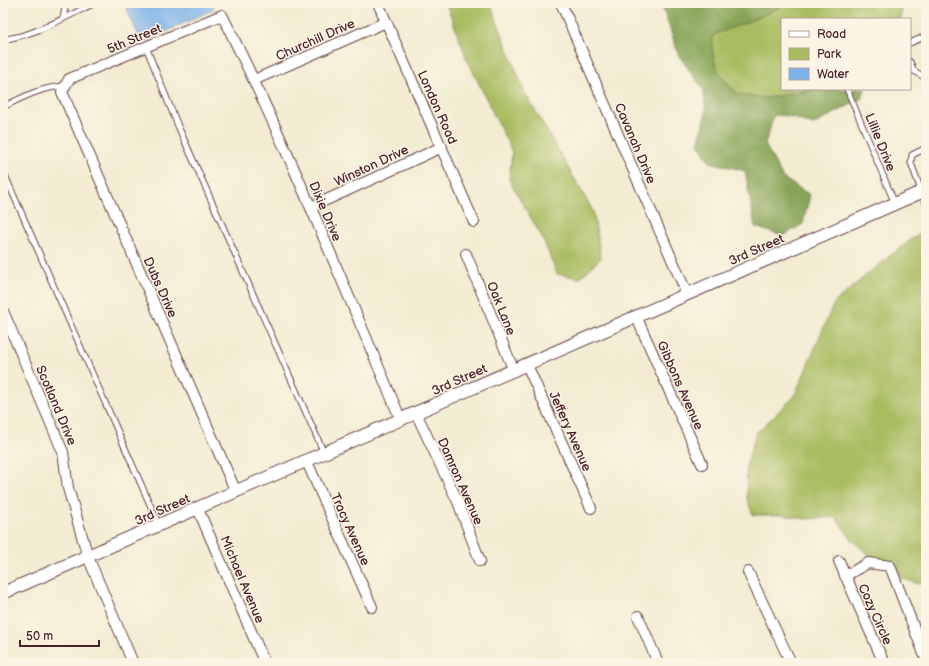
<svg xmlns="http://www.w3.org/2000/svg" width="929" height="666" viewBox="0 0 929 666" font-family="'Balsamiq Sans',sans-serif">
	<style>
		.green { fill: #a8bc61; stroke: #796e46 }
		.forest { fill: #86a457; stroke: #686241 }
		.water { fill: #7db1ea; stroke: #64688a }
		.lines { fill: none; stroke-linecap: round; stroke-linejoin: round }
		.service-casing { stroke: #633e44; stroke-width: 7 }
		.minor-casing { stroke: #633e44; stroke-width: 12 }
		.tertiary-casing { stroke: #633e44; stroke-width: 14 }
		.service { stroke: #fff; stroke-width: 5 }
		.minor { stroke: #fff; stroke-width: 10 }
		.tertiary { stroke: #fff; stroke-width: 12 }
		.labels { text-anchor: middle; stroke-width: 3; stroke-linejoin: round; paint-order: stroke }
		.street-label { font-size: 13px; fill: #4a1f2b; stroke: #fcf5e5 }
	</style>
	<rect width="100%" height="100%" fill="#fcf5e5"/>
	<filter id="ink" filterUnits="userSpaceOnUse"><feTurbulence type="fractalNoise" baseFrequency=".025" numOctaves="2"/><feDisplacementMap in="SourceGraphic" scale="8" xChannelSelector="R" yChannelSelector="G"/><feConvolveMatrix kernelMatrix="1 2 1 2 8 2 1 2 1" color-interpolation-filters="sRGB"/></filter>
	<filter id="wash" filterUnits="userSpaceOnUse"><feTurbulence type="fractalNoise" baseFrequency=".012" numOctaves="4" result="noise"/><feDisplacementMap in="SourceGraphic" scale="16" xChannelSelector="R" yChannelSelector="G"/><feGaussianBlur stdDeviation="0.9" result="paint"/><feColorMatrix in="noise" values="0 0 0 0 0 0 0 0 0 0 0 0 0 0 0 0 0 1.4 0 .05"/><feComposite in="paint" operator="in"/></filter>
	<g filter="url(#wash)">
		<rect width="100%" height="100%" fill="#f3ecd2"/>
		<!-- green -->
		<g class="green">
			<polygon points="446,3 490,3 524,91 593,211 601,258 580,278 557,274 542,237 509,180 512,152 466,57"/>
			<path d="M789,3H901V19H782V89H815L766,98L738,95C718,74 710,65 713,35L757,18Z"/>
			<path d="M926,228V579L919,584L901,578C895,565 894,560 880,559C877,558 874,558 871,556C856,546 845,532 836,517L806,519L784,515H753L747,499L746,466L756,433L794,397L834,303L871,271Z"/>
		</g>
		<!-- forest -->
		<path class="forest" d="M661,3H789L757,18L713,35C710,65 718,74 738,95L766,98L815,89H865L861,99L813,125L788,116L774,115L765,144L783,178L810,195L803,224L783,236L755,227L745,171L710,162L698,144L706,111L703,89L679,56Z"/>
		<!-- water -->
		<polygon class="water" points="124,3 212,3 214,9 142,43"/>
	</g>
	<g filter="url(#ink)">
		<g class="lines">
			<defs>
				<g id="service">
					<polyline points="63,18 66,3"/>
					<path d="M3,39C30,38 69,15 95,3"/>
					<polyline points="910,43 926,36"/>
					<polyline points="146,47 178,126 324,453"/>
					<polyline points="910,62 914,71 926,78"/>
					<polyline points="847,89 895,204"/>
					<path d="M3,107C23,97 42,87 65,86"/>
					<polyline points="926,148 912,155 911,163 926,204"/>
					<polyline points="3,171 159,525"/>
				</g>
				<g id="minor">
					<polyline points="378,3 474,222"/>
					<polyline points="561,3 687,294"/>
					<polyline points="254,80 386,22"/>
					<polyline points="311,207 442,147"/>
					<polyline points="466,254 514,371"/>
					<polyline points="3,311 63,452 68,488 88,557 133,663"/>
					<polyline points="636,316 702,464"/>
					<polyline points="527,365 591,508"/>
					<polyline points="416,413 458,502 480,561"/>
					<polyline points="307,462 372,607"/>
					<path d="M236,492L62,92L69,79L222,15C288,147 343,284 401,420"/>
					<polyline points="198,509 263,659"/>
					<polyline points="839,561 884,663"/>
					<polyline points="748,572 791,663"/>
					<polyline points="845,576 868,563 890,566 926,659"/>
					<polyline points="638,616 658,663"/>
				</g>
				<polyline id="tertiary" points="3,593 926,190"/>
			</defs>
			<!-- service casing -->
			<use href="#service" class="service-casing"/>
			<!-- minor casing -->
			<use href="#minor" class="minor-casing"/>
			<!-- tertiary casing -->
			<use href="#tertiary" class="tertiary-casing"/>
			<!-- service -->
			<use href="#service" class="service"/>
			<!-- minor -->
			<use href="#minor" class="minor"/>
			<!-- tertiary -->
			<use href="#tertiary" class="tertiary"/>
		</g>
	</g>
	<g class="labels">
		<!-- street labels -->
		<g class="street-label">
			<text transform="translate(134 38) rotate(-23)" y="5">5th Street</text>
			<text transform="translate(315 39) rotate(-24)" y="5">Churchill Drive</text>
			<text transform="translate(438 107) rotate(66)" y="5">London Road</text>
			<text transform="translate(881 142) rotate(68)" y="5">Lillie Drive</text>
			<text transform="translate(636 143) rotate(67)" y="5">Cavanah Drive</text>
			<text transform="translate(371 165) rotate(-25)" y="5">Winston Drive</text>
			<text transform="translate(326 211) rotate(67)" y="5">Dixie Drive</text>
			<text transform="translate(756 249) rotate(-24)" y="5">3rd Street</text>
			<text transform="translate(161 287) rotate(66)" y="5">Dubs Drive</text>
			<text transform="translate(502 308) rotate(68)" y="5">Oak Lane</text>
			<text transform="translate(459 379) rotate(-24)" y="5">3rd Street</text>
			<text transform="translate(681 385) rotate(66)" y="5">Gibbons Avenue</text>
			<text transform="translate(57 405) rotate(67)" y="5">Scotland Drive</text>
			<text transform="translate(571 431) rotate(66)" y="5">Jeffery Avenue</text>
			<text transform="translate(461 481) rotate(66)" y="5">Damron Avenue</text>
			<text transform="translate(162 509) rotate(-24)" y="5">3rd Street</text>
			<text transform="translate(351 529) rotate(66)" y="5">Tracy Avenue</text>
			<text transform="translate(243 579) rotate(67)" y="5">Michael Avenue</text>
			<text transform="translate(876 614) rotate(66)" y="5">Cozy Circle</text>
		</g>
	</g>
	<!-- margin -->
	<rect width="929" height="666" fill="none" stroke="#fcf5e5" stroke-width="16"/>
	<!-- legend -->
	<rect x="781" y="18" width="130" height="72" fill="#fcf5e5" stroke="#b59f9b"/>
	<rect x="789" y="31" width="20" height="6" fill="#ffffff" stroke="#b59f9b"/>
	<text x="817" y="38" font-size="12" fill="#4a1f2b">Road</text>
	<rect x="789" y="48" width="20" height="12" fill="#a8bc61" stroke="#b59f9b"/>
	<text x="817" y="58" font-size="12" fill="#4a1f2b">Park</text>
	<rect x="789" y="68" width="20" height="12" fill="#7db1ea" stroke="#b59f9b"/>
	<text x="817" y="78" font-size="12" fill="#4a1f2b">Water</text>
	<!-- scale -->
	<path d="M20 640v6h79v-6" fill="none" stroke="#4a1f2b" stroke-width="2"/>
	<text x="26" y="640" font-size="12" fill="#4a1f2b" stroke="#fcf5e5" stroke-width="3" paint-order="stroke">50 m</text>
</svg>
